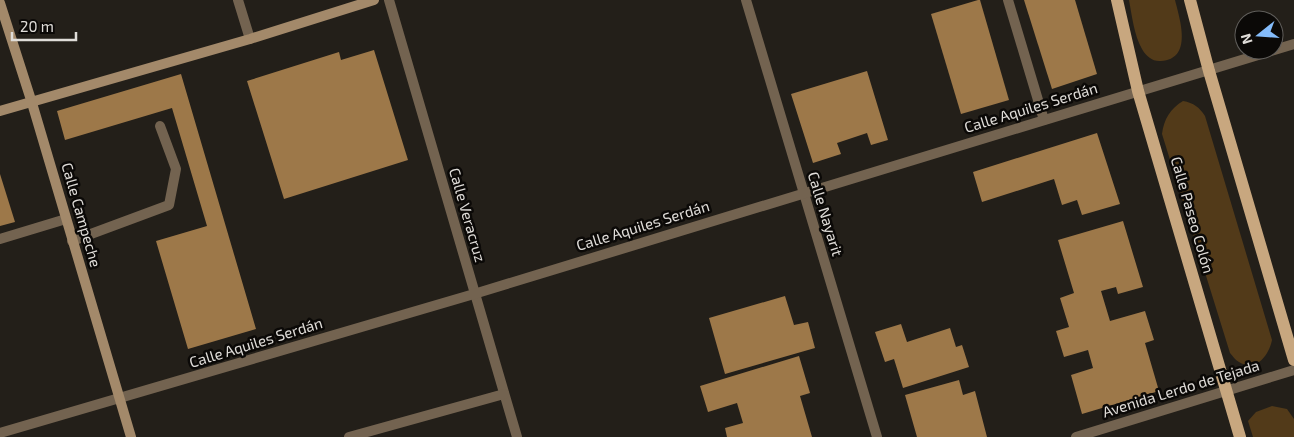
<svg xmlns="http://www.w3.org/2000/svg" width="1294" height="437" viewBox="0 0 1294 437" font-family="'Exo 2',sans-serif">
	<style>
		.green { fill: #523a19 }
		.building { fill: #9d7849 }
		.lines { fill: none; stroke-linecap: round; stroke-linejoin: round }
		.lane { stroke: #736350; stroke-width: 10 }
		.street { stroke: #736350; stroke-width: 10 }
		.secondary { stroke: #a3896a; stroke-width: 10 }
		.primary { stroke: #c8a77f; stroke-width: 12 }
		.labels { text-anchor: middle; stroke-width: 5; stroke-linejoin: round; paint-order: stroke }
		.street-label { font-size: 15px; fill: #e0ddd9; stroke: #0b0907 }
	</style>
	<rect width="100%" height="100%" fill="#231f19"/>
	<!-- green -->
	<g class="green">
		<path d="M1129,0H1175C1180,20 1193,59 1161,61C1153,62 1146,56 1142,49C1134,35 1132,16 1129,0Z"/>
		<path d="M1183,101C1194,103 1199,107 1205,116L1272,340C1269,355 1256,373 1239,362C1235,360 1233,356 1230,353L1162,134C1164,119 1170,109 1183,101Z"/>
		<polygon points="1272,406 1287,409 1294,419 1294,437 1253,437 1248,421 1256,412"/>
	</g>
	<!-- building -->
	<g class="building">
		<polygon points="978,0 980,0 1009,100 961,114 931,14"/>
		<polygon points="1024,0 1075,0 1097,74 1052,89"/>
		<polygon points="374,50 408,160 284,199 247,81 339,52 341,60"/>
		<polygon points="867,71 888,140 871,145 867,133 837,143 841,154 813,163 791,94"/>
		<polygon points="181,74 256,329 188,349 156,241 207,226 172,108 65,140 57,111"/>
		<polygon points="1097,133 1120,204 1082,215 1077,200 1062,205 1054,179 982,202 973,172"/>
		<polygon points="0,174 15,222 0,226"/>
		<polygon points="1123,221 1143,287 1118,294 1116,287 1101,291 1110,321 1145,311 1154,340 1145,343 1159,391 1082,414 1071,375 1093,368 1088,350 1064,357 1056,331 1069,327 1060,298 1074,293 1058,240"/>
		<polygon points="785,296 794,325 808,322 815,348 725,374 709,318"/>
		<polygon points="901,324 907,342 950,328 956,347 962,345 969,367 903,388 894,359 885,362 875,332"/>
		<polygon points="799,356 810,393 800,396 812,437 727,437 725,428 743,423 737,403 708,412 700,386"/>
		<polygon points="959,380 963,395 975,391 987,437 917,437 905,395"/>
	</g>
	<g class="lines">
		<!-- lane -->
		<g class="lane">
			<polyline points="238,0 250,39"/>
			<polyline points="1008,0 1044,120"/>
			<polyline points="0,239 66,219"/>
			<polyline points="72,241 169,205 176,169 160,126"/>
		</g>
		<!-- street -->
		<g class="street">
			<polyline points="389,0 517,437"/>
			<polyline points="746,0 877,437"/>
			<polyline points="0,433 474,294 1294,44"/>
			<polyline points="349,437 504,394"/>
			<polyline points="1076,437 1294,370"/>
		</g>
		<!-- secondary -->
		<g class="secondary">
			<polyline points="0,3 32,103 131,437"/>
			<polyline points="0,111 250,39 374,0"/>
		</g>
		<!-- primary -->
		<g class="primary">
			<polyline points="1117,0 1138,91 1240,437"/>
			<polyline points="1190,0 1209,71 1294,360"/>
		</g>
	</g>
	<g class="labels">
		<!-- street labels -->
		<g class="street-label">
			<text transform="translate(1031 108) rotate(-17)" y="5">Calle Aquiles Serdán</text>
			<text transform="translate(825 214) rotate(73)" y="5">Calle Nayarit</text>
			<text transform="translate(81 215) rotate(74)" y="5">Calle Campeche</text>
			<text transform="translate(467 215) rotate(74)" y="5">Calle Veracruz</text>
			<text transform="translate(1192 215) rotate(74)" y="5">Calle Paseo Colón</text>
			<text transform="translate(643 226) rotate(-17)" y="5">Calle Aquiles Serdán</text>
			<text transform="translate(256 343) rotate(-17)" y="5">Calle Aquiles Serdán</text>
			<text transform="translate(1181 389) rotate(-17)" y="5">Avenida Lerdo de Tejada</text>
		</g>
	</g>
	<!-- north arrow -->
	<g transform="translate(1259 35) rotate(253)"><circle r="24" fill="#0b0907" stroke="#605e5b"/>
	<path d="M0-4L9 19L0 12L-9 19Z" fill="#84bcfb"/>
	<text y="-8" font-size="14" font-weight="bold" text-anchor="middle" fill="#e0ddd9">N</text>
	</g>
	<!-- scale -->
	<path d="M12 32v8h64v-8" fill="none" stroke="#e0ddd9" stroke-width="2.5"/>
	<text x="20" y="32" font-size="15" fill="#e0ddd9" stroke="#0b0907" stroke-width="4" paint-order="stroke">20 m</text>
</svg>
